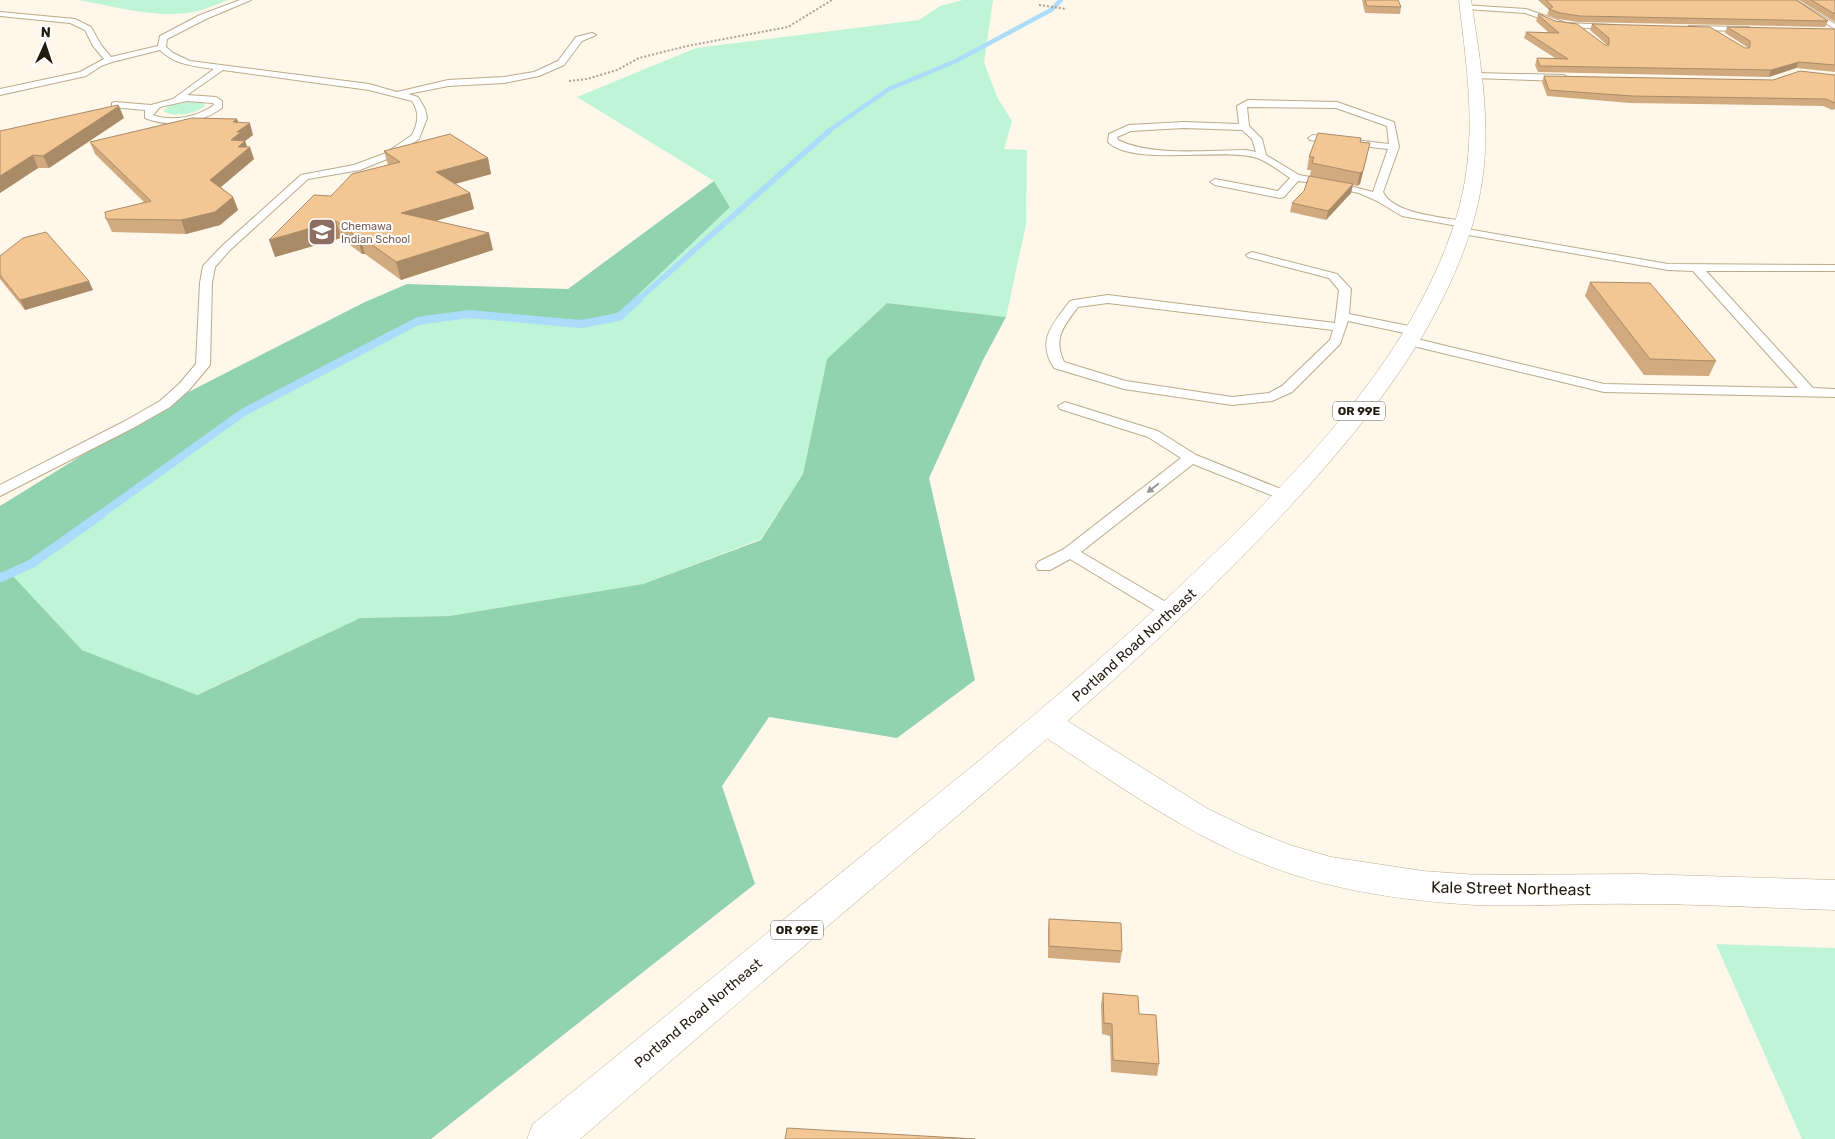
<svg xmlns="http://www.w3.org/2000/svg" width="1835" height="1139" viewBox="0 0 1835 1139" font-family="Rubik,sans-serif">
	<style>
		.green { fill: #bef5d6 }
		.forest { fill: #91d2af }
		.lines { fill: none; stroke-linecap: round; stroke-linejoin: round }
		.stream-far3 { stroke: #abddfa; stroke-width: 4.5 }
		.stream-far2 { stroke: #abddfa; stroke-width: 5.5 }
		.stream-far1 { stroke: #abddfa; stroke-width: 8 }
		.stream { stroke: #abddfa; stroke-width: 9 }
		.lane-casing { stroke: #bcab8a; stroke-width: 2 }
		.secondary-casing { stroke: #bcab8a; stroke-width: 1 }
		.primary-casing { stroke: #bcab8a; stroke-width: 1 }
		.path { stroke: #a9a295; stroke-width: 2; stroke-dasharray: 2 2; stroke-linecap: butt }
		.lane { fill: #fff; fill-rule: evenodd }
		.secondary { fill: #fff; fill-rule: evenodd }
		.primary { fill: #fff; fill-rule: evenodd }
		.wall { fill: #d1ab7f }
		.shaded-wall { fill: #aa8b68 }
		.building { fill: #f3c794; stroke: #aa8b68 }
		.oneway { fill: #9b9893 }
		.labels { text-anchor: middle; stroke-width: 4; stroke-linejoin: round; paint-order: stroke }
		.far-education-label { font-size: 11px; fill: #785e54; stroke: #fff; text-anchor: start }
		.shield { fill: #fff; stroke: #645f56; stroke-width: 1 }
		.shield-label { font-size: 12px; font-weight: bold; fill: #211b0e }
		.street-label { font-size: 14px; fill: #211b0e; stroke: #fff }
		.near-street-label { font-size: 16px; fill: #211b0e; stroke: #fff }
	</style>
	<rect width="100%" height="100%" fill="#fff7ea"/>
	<!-- green -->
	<g class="green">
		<path d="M78,0H228C220,3 211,7 202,10C163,21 118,7 78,0Z"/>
		<polygon points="963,0 993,0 984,62 997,97 1012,121 1004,149 1027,150 1026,225 1006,317 887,303 827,359 803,474 761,539 643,584 449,616 360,618 196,695 82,650 9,573 114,504 240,411 424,316 468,312 586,321 730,206 714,181 577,97 696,48 919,20 940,6"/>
		<path d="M197,101L202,102L205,106C195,114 174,118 163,111L171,105Z"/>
		<polygon points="1716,944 1835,948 1835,1139 1802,1139"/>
	</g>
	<!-- forest -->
	<polygon class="forest" points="714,181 730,207 620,312 586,321 468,312 424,316 240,411 114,504 10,573 82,650 197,695 360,618 449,616 643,584 761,540 803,474 827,359 887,303 1006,317 983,360 929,478 975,680 897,738 769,717 722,786 755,884 431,1139 0,1139 0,506 165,404 365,302 407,284 568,289"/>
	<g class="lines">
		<!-- stream-far3 -->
		<polyline class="stream-far3" points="827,132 889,89 956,61 1051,10 1061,0"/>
		<!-- stream-far2 -->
		<polyline class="stream-far2" points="638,300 829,131"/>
		<!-- stream-far1 -->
		<polyline class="stream-far1" points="100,515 244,412 418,321 469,314 581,324 619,317 639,299"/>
		<!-- stream -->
		<polyline class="stream" points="0,578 31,564 102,514"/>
		<defs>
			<g id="lane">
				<path d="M240,0H251L206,19L167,39L166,47L173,53L190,61L369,84L397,92L448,80L504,77L534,72L558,61L576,37L592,33L596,35L582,41L564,65L539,76L504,83L448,86L408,94L418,97L425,109L427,118L419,139L392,157L360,170L308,179L230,250L215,267L212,283L210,365L189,390L170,407L135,427L0,496V485L125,421L160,401L179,384L196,364L200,283L203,266L222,246L301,175L354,165L386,153L412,135C418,123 420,113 412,101L369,90L223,70L187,95L216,97L222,101V108C200,124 170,128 145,118V110L112,107V103L115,102L151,105L173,99L214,69C194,66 175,65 160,50L112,62L101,66L86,76L0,95V89L80,72L104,59L93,46L85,30L70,23L0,16V12L75,19L91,27L101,45L111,57L158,46L160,36L200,15ZM187,101L213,103L214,105C198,117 172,122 153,115L160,107Z"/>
				<polygon points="1787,0 1796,0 1835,24 1835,29"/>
				<polygon points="1463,5 1526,9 1566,23 1613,25 1617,27 1613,29 1565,27 1525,13 1466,9 1463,9"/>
				<polygon points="1689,26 1748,27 1752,29 1748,31 1692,30 1689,30"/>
				<polygon points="1476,73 1564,75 1568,78 1564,81 1473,78 1472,76"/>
				<path d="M1248,100L1337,102L1394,122L1399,147L1383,192C1393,214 1442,217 1463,221L1468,224L1463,227L1402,216L1377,201L1359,193L1326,186L1325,184L1326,182L1330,181L1373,192L1388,149L1310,140L1308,138L1313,135L1389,144L1387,126L1336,108L1247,107L1249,126L1262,139L1266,155L1299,175L1310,177L1311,179L1306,182L1298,181L1284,197L1280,198L1215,185L1210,182L1215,179L1278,191L1290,178C1280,171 1268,162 1257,158C1222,147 1134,167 1108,142L1109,134L1129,125L1184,122L1239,124L1237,106ZM1184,128L1242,130L1252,139L1256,152L1246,150C1207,150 1153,157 1118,140L1117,137L1131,131Z"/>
				<polygon points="1461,228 1668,264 1835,265 1835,271 1706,271 1813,388 1835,389 1835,397 1604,392 1405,344 1403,341 1405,338 1409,337 1604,384 1798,388 1693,271 1668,270 1457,233 1456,231 1457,229"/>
				<path d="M1252,252L1337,274L1351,289L1349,314L1414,327L1420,331L1414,335L1348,321L1340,344L1292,392L1272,401L1232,405L1124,389L1054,368C1036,340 1053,324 1070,301L1074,300L1108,295L1335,323L1339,290L1329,278L1248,257L1246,255ZM1108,303L1333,330L1330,340L1282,386L1269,393L1232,397L1126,381L1064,362C1053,338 1063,327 1078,307Z"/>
				<polygon points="1065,402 1158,431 1196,455 1291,493 1294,496 1291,499 1281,499 1193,464 1081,552 1176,608 1178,612 1176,616 1170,618 1164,616 1070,559 1050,570 1038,570 1036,566 1038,562 1064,549 1181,458 1148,437 1060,409 1058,406"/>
			</g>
			<path id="secondary" d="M1047,712L1058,715L1208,809L1252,830L1290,845L1331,857L1423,871L1478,875L1638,874L1835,880V910C1769,908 1703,904 1637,904C1583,903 1529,907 1476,905C1407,901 1334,891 1269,866C1184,834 1111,780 1036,731L1031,723L1036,715Z"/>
			<path id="primary" d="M1459,0H1471C1483,79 1496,148 1472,226C1436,343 1352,440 1270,528C1162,642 1042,744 922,846C807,943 694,1041 580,1139H527L533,1124C654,1026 774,927 896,828C1019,729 1142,628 1253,515C1335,432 1415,340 1453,228C1480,149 1468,79 1459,0Z"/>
		</defs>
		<!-- lane casing -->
		<use href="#lane" class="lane-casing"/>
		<!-- secondary casing -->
		<use href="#secondary" class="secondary-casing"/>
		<!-- primary casing -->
		<use href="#primary" class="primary-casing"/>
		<!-- path -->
		<g class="path">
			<polyline points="1039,5 1067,9"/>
			<polyline points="569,81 587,79 617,70 639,58 687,46 788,27 832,0"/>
		</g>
		<!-- lane -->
		<use href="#lane" class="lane"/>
		<!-- secondary -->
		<use href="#secondary" class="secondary"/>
		<!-- primary -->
		<use href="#primary" class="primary"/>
	</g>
	<!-- wall -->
	<g class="wall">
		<polygon points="1362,0 1398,0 1401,7 1400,14 1365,13"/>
		<polygon points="1538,0 1796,0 1828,21 1825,27 1578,22 1558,19 1547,15 1549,10"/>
		<polygon points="1799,0 1835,0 1835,22"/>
		<polygon points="1538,15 1605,45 1607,45 1590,30 1592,24 1747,48 1747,47 1725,33 1727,27 1835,29 1835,72 1796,68 1769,77 1538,72 1535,65 1537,58 1555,58 1524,38 1526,32 1549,33 1536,21"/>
		<polygon points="1835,75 1835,109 1832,110 1823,106 1630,103 1547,96 1542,82 1544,76 1773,80"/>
		<polygon points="124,118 49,168 38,168 0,193 0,131"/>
		<polygon points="237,119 238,122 253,135 245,141 247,147 254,159 221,187 233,197 238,210 220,225 186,234 112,232 106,219 144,202 95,154 90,142"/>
		<polygon points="1361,142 1367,156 1360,184 1357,186 1353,185 1351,193 1326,220 1290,212 1292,203 1323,179 1310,176 1311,170 1307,170 1309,157"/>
		<polygon points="384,151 488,158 491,174 455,184 470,193 474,209 436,221 493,250 401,280 365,254 362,254 341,238 275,257 331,196 388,165"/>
		<polygon points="0,256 93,290 25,310 0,279"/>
		<polygon points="1590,282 1716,361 1709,376 1644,375 1585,296"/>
		<polygon points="1049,919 1122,951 1120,963 1048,958 1048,931"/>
		<polygon points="1103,993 1139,1014 1159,1064 1157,1076 1111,1072 1110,1036 1102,1034 1101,1005"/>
	</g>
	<!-- shaded-wall -->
	<g class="shaded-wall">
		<polygon points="1799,62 1796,68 1769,77 1771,70"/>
		<polygon points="119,106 124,118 49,168 43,156"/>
		<polygon points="237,119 241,129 250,123 253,135 245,141 248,149 250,147 254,159 215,192 210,180 231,140 233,122"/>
		<polygon points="1370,143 1360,184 1357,186 1360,173"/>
		<polygon points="33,155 38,168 0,193 0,176"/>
		<polygon points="488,158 491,174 440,188 436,172"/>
		<polygon points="1353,184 1351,193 1326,220 1328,211"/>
		<polygon points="470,193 474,209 406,230 401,213"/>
		<polygon points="233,197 238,210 220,225 186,234 181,220"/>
		<polygon points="336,221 341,238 275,257 269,240"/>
		<polygon points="489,233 493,250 401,280 396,262"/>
		<polygon points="360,236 365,254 362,254 357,237"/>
		<polygon points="89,281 93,290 25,310 20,300"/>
	</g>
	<!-- building -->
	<g class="building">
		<polygon points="1365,0 1398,0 1401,7 1367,6"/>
		<polygon points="1546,0 1796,0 1828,21 1580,16 1560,13 1549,9 1553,7"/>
		<polygon points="1811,0 1835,0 1835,14"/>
		<polygon points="1539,14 1555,21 1577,24 1605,45 1609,45 1609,38 1592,24 1710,27 1745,48 1749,48 1750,47 1750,41 1727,27 1835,29 1835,65 1799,62 1771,70 1540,66 1537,58 1568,59 1526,32 1559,33 1538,15"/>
		<polygon points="1800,71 1835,75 1835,103 1826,99 1632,96 1549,90 1544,76 1773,80"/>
		<polygon points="118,105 119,106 43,156 33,155 0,176 0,131"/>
		<polygon points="192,118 237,119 233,122 250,123 237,132 241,132 231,140 245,141 238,147 250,147 210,180 233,197 215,212 181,220 106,219 105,212 151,201 90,142"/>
		<polygon points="1318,133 1361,138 1360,142 1370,143 1363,171 1360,173 1312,163 1314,157 1309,157"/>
		<polygon points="450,134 488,158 436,172 470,193 401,213 489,233 396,262 360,236 357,237 336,221 269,240 314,195 331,196 352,174 400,162 384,151"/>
		<polygon points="1309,176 1353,184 1328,211 1292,203 1304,191"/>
		<polygon points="46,232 89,281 20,300 0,275 0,256 23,238"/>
		<polygon points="1590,282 1650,283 1716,361 1650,359"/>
		<polygon points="1049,919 1121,923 1122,951 1049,946"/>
		<polygon points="1103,993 1138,996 1139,1014 1156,1015 1159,1064 1113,1060 1112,1024 1104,1023"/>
		<polygon points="787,1128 975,1139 785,1139"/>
	</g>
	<!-- one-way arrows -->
	<defs><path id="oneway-solid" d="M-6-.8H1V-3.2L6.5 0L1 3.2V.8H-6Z" transform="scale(1.25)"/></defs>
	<use class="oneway" href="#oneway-solid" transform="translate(1153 488) rotate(142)"/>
	<!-- icons -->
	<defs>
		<symbol id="school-square" viewBox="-11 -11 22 22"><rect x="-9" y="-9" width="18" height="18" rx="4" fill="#8d6e63" stroke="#fff"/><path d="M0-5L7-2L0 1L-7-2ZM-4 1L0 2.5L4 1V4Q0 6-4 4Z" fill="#fff"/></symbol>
	</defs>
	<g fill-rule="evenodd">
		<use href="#school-square" x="306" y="216" width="32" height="32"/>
	</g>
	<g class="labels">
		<!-- far-education labels -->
		<g class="far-education-label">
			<text x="341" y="230">Chemawa<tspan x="341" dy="13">Indian School</tspan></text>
		</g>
		<!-- shield labels -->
		<g class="shield">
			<rect x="1333" y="401.5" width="52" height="19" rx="4"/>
			<rect x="771" y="920.5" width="52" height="19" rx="4"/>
		</g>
		<g class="shield-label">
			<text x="1359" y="415">OR 99E</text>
			<text x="797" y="934">OR 99E</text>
		</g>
		<!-- street labels -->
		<g class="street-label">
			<text transform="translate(1134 645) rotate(-42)" y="5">Portland Road Northeast</text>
			<text transform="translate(698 1013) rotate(-40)" y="5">Portland Road Northeast</text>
		</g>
		<!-- near-street labels -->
		<g class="near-street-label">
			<text transform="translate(1511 888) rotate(1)" y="6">Kale Street Northeast</text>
		</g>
	</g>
	<!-- north arrow -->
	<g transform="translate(45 45) rotate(3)" stroke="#ffffff" stroke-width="4" paint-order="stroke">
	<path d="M0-4L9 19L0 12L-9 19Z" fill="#211b0e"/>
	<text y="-8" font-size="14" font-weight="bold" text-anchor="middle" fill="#211b0e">N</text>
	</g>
</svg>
